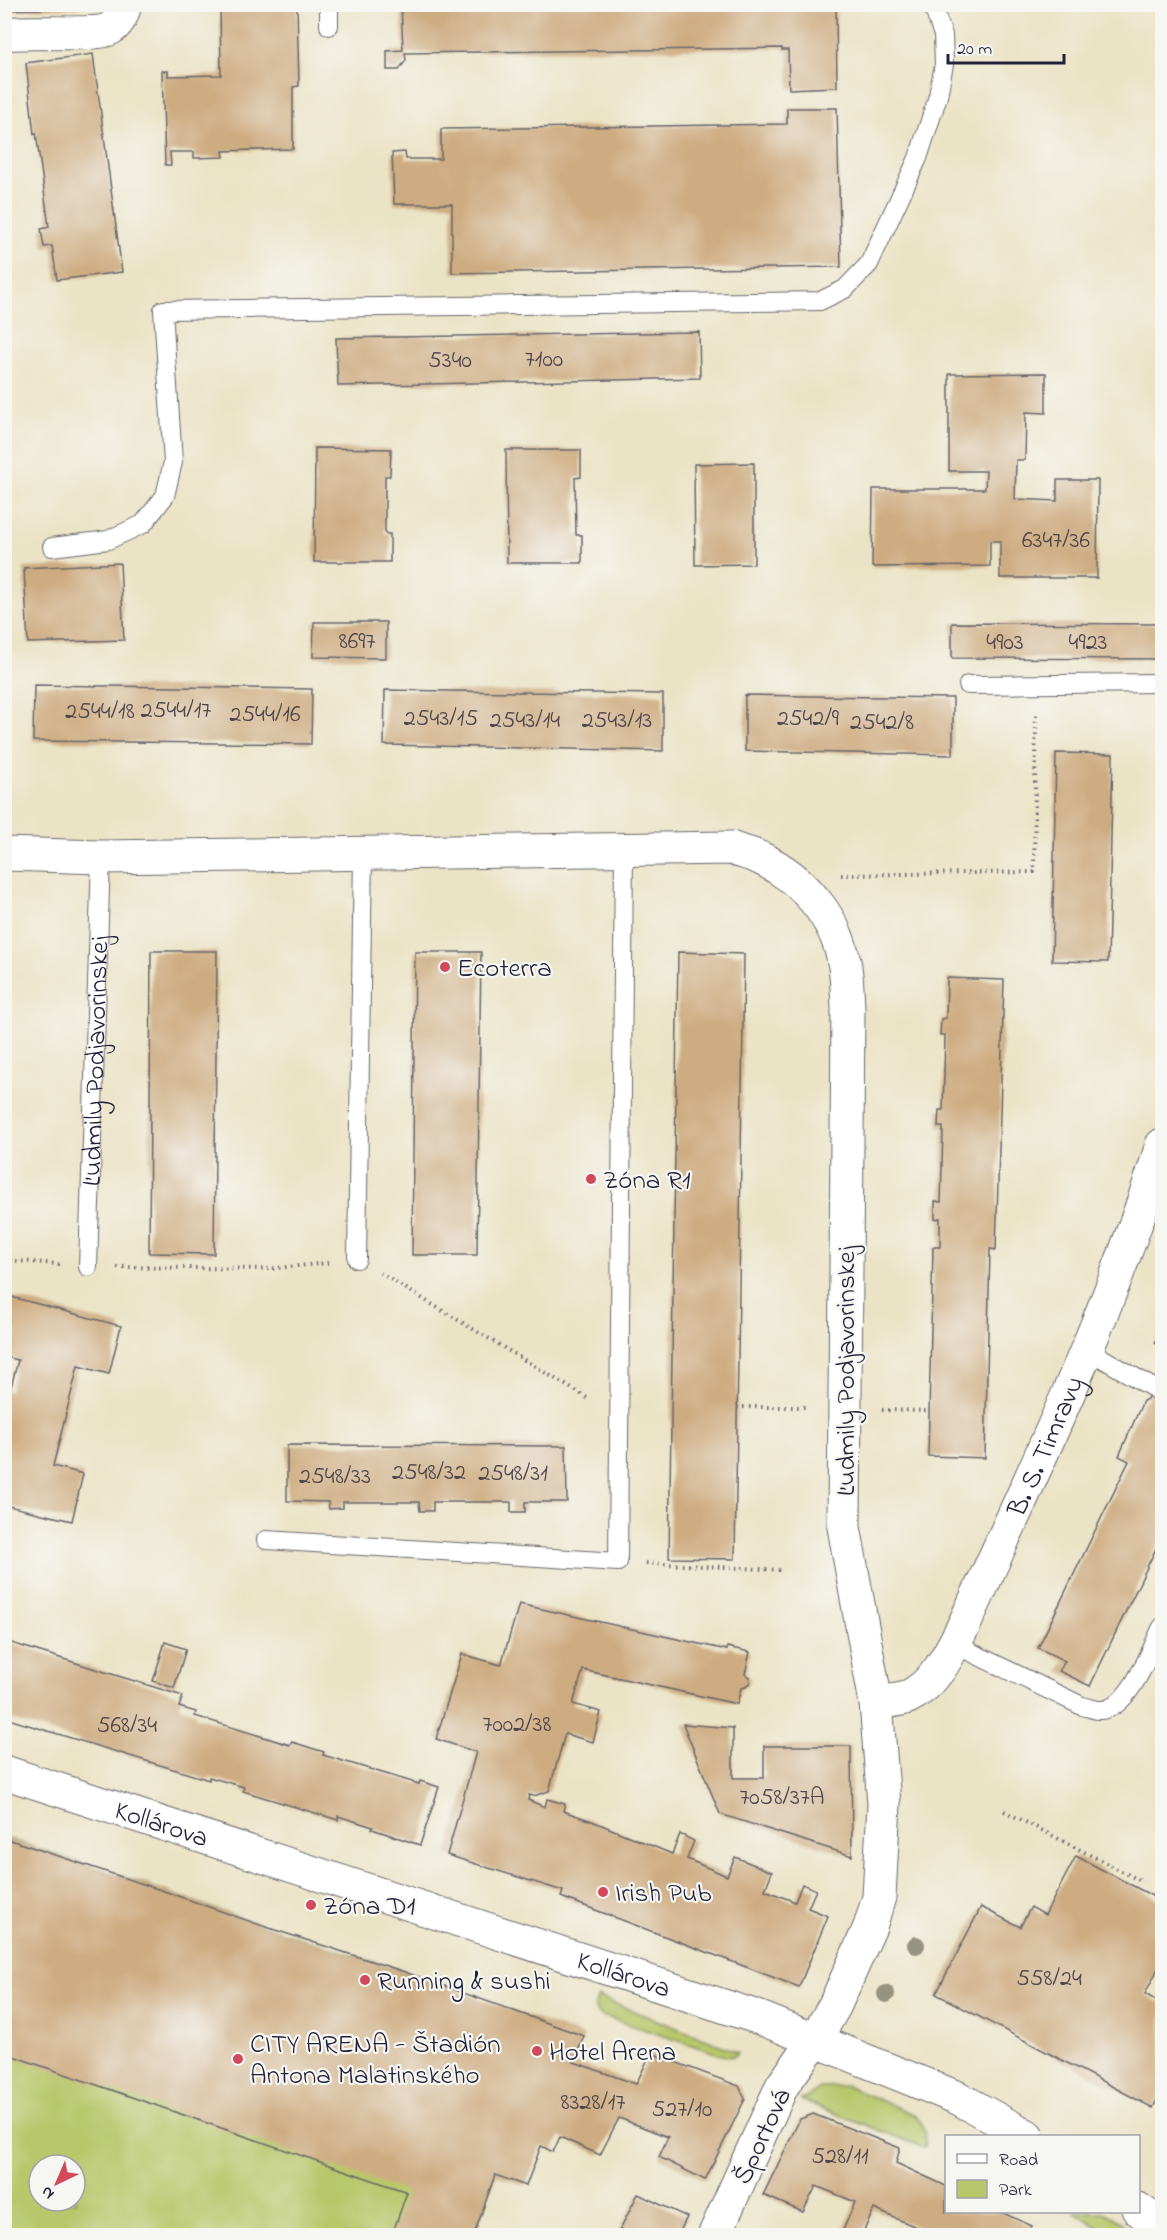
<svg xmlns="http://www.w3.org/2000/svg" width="1167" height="2240" viewBox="0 0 1167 2240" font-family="'Indie Flower',sans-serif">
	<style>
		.green { fill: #b7c76a; stroke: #6c7452; stroke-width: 1.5; fill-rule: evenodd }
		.building { fill: #ceac81 }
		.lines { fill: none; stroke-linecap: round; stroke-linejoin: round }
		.lane-casing { stroke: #68666b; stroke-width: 20 }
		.street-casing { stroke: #68666b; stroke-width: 35 }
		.path { stroke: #68666b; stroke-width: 4; stroke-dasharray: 1.5 4.5; stroke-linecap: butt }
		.lane { stroke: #fff; stroke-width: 18 }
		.street { stroke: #fff; stroke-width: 33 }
		.tree { fill: #959481 }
		.poi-dot { fill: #d1495b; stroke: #f6f6f2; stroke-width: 2 }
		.labels { text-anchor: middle; stroke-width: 4.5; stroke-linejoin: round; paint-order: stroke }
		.number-label { font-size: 24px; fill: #4d444c }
		.poi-label { font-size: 27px; fill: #22223b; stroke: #f6f6f2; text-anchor: start }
		.street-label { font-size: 27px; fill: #22223b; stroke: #f6f6f2 }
	</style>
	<rect width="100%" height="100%" fill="#f6f6f2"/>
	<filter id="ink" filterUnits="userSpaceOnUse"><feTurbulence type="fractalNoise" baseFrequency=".0167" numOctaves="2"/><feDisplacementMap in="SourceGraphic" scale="12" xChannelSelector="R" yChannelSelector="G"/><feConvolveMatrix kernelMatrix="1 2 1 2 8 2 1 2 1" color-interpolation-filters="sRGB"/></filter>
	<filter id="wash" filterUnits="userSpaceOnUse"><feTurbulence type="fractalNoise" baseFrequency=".008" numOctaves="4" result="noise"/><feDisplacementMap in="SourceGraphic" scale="24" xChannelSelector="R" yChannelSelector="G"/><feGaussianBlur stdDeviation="1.35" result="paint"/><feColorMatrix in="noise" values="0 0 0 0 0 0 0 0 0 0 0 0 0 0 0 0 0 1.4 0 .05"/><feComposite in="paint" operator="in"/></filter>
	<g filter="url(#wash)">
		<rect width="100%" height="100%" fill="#ebe3c5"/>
		<!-- green -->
		<g class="green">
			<path d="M5,1838L158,1889L266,1927L402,1971L490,2004L495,2175L474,2235L5,2236ZM39,2165H75V2201H39Z"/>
			<polygon points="598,1997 738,2052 735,2056 728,2057 603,2016 596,2012 595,2005"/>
			<path d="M846,2086L915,2115C925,2126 927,2134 925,2148L801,2100L822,2087Z"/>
			<polygon points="1075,2212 1104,2212 1123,2223 1134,2235 1110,2235"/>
		</g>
		<g id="blocks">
			<!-- building -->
			<g class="building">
				<polygon points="4,4 80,4 80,8 4,10"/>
				<polygon points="220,4 297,4 299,86 293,87 293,149 223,151 224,157 194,158 194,152 170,152 171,165 165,165 162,71 168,71 168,76 221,75"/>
				<polygon points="401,4 825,4 825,9 836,8 837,87 789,89 788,50 782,50 782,48 405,53 406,60 399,70 387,70 387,51 403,50"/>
				<polygon points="93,54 122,272 57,280 52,246 44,247 41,229 49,227 36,133 34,134 26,63"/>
				<polygon points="787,108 837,108 841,267 452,273 452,204 394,204 392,153 405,152 406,159 441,159 441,129 787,124"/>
				<polygon points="699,332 700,378 338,386 336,338"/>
				<polygon points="1046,373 1046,413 1026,412 1025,460 1016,460 1015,499 1057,501 1057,480 1098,480 1097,578 1000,578 1000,541 990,541 990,566 872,567 873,489 985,489 986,471 949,471 949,374"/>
				<polygon points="315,448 391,449 390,476 385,476 385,534 390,534 390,562 314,562"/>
				<polygon points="506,450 581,450 581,477 575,478 576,535 582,535 582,563 507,563"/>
				<polygon points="754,463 754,564 695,565 694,464"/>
				<polygon points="120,563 124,640 28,643 24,568"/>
				<polygon points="314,622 386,622 386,658 313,657"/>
				<polygon points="952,623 1162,624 1162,659 952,658"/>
				<polygon points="34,685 312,689 311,744 33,741"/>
				<polygon points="385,690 663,694 663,751 384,745"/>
				<polygon points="745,695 953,698 953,755 745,751"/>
				<polygon points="1056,753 1113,754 1108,962 1052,961"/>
				<polygon points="151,951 217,951 214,1254 149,1253"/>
				<polygon points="415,952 481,952 477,1255 412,1255"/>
				<polygon points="678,952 744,954 735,1559 669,1558"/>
				<polygon points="947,978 1004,980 996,1250 990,1249 985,1458 928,1456 933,1247 940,1247 940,1218 935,1219 935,1201 941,1202 943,1127 938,1127 938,1125 939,1110 943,1110 945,1035 940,1035 941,1019 946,1018"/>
				<polygon points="4,1295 121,1326 109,1374 78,1366 53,1466 83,1474 72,1521 4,1505 4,1390 10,1391 18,1360 5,1357 5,1335 9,1319 4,1317"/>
				<polygon points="1162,1326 1162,1346 1155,1343"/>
				<polygon points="1162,1367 1162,1536 1090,1686 1059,1671 1065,1661 1038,1648 1129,1461 1119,1456 1143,1401 1147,1399"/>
				<polygon points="287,1445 566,1446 567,1502 525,1502 525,1512 511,1512 511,1502 433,1502 433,1511 420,1511 419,1502 343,1502 343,1508 329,1509 328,1502 287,1501"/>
				<polygon points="519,1604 727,1650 727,1647 750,1652 745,1674 749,1677 750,1682 746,1687 741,1688 737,1704 583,1670 573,1704 601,1712 593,1742 565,1734 549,1791 534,1796 529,1795 528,1800 545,1807 547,1799 565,1804 563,1811 592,1821 672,1854 680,1834 694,1841 687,1859 727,1876 735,1857 772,1872 765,1890 795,1902 802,1884 816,1890 808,1908 828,1916 799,1987 561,1897 563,1891 447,1855 476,1752 436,1739 462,1654 501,1665"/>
				<polygon points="5,1641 183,1696 179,1707 196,1712 195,1716 290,1745 292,1742 324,1752 323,1755 419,1784 420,1781 439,1787 420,1845 372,1829 373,1827 338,1816 338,1820 243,1791 244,1787 209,1777 209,1780 5,1718"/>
				<polygon points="165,1642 186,1649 174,1688 153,1681"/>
				<polygon points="683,1724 733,1728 733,1778 764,1778 764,1746 851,1746 852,1856 720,1814"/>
				<polygon points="4,1838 158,1889 266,1927 402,1971 584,2036 574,2062 636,2084 651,2053 739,2086 745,2099 705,2180 659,2157 668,2137 619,2118 600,2155 560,2137 553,2152 541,2146 526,2186 495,2175 474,2235 392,2235 407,2192 4,2053"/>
				<polygon points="1076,1856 1162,1901 1162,1961 1145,1994 1162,2004 1162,2090 1153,2108 936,1994 981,1907 1020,1927 1031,1907 1045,1915"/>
				<polygon points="813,2114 900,2148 896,2163 946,2186 946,2212 1001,2212 1032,2226 1028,2235 921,2235 923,2230 874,2209 862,2235 841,2235 855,2202 816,2186 803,2212 763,2195 800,2119"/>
				<polygon points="638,2194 687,2217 678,2235 617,2235"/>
			</g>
		</g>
	</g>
	<g filter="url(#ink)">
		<use href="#blocks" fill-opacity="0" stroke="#68666b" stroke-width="1.5"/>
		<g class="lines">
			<defs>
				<g id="lane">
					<polyline points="329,4 329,26"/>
					<polyline points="52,547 108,540 143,524 165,496 173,462 163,310 820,301 845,289 869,264 918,158 938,96 944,64 943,35 932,4"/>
					<polyline points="968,685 1162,683"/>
					<polyline points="357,1259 363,853"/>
					<path id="s1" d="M88,1267L101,857"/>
					<polyline points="1088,1350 1162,1393"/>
					<polyline points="266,1540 618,1562 624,849"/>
					<path d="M954,1644L1082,1706C1088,1707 1094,1710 1100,1710C1129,1711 1151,1649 1162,1627"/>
				</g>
				<g id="street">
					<path d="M4,34C26,30 99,37 111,28C119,23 123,13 125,4"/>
					<path d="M4,854L101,857L731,848C741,852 752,854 762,859C802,878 835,916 844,961C847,975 847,992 848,1007L844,1527L876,1703L884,1804L879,1897L870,1927L835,2005L815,2040L782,2086L714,2236"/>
					<path id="s2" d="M876,1703C886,1701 899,1701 908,1697C938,1682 951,1650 965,1623C1036,1466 1111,1310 1162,1145"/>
					<path id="s3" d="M4,1772L760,2018L958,2098L1027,2136"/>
					<polyline points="1138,2209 1162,2226"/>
				</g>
			</defs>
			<!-- lane casing -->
			<use href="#lane" class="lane-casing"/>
			<!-- street casing -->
			<use href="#street" class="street-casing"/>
			<!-- path -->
			<g class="path">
				<polyline points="841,875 1034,872 1036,713"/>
				<polyline points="4,1260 59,1264"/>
				<polyline points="117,1267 267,1269 328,1263"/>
				<polyline points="380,1273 589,1399"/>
				<polyline points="737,1407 808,1407"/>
				<polyline points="882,1410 929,1411"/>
				<polyline points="646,1563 780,1570"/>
				<polyline points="1004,1811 1143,1882"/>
			</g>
			<!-- lane -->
			<use href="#lane" class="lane"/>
			<!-- street -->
			<use href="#street" class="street"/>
		</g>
		<!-- trees -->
		<g class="tree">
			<circle cx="916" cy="1945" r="9"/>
			<circle cx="886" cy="1994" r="9"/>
		</g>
	</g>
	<!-- markers -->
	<g class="poi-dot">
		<circle cx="445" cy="967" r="6"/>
		<circle cx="591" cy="1179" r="6"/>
		<circle cx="603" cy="1892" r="6"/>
		<circle cx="311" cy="1905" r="6"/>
		<circle cx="365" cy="1980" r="6"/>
		<circle cx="537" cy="2051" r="6"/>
		<circle cx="238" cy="2059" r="6"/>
	</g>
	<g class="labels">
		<!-- number labels -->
		<g class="number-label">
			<text x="544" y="366">7100</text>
			<text x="450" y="367">5340</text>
			<text x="1056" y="547">6347/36</text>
			<text x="357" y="648">8697</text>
			<text x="1005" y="649">4903</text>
			<text x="1088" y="649">4923</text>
			<text x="176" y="717">2544/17</text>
			<text x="100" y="718">2544/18</text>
			<text x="265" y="721">2544/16</text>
			<text x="441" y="725">2543/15</text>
			<text x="808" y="725">2542/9</text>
			<text x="525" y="727">2543/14</text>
			<text x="617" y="727">2543/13</text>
			<text x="882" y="729">2542/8</text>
			<text x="429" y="1479">2548/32</text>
			<text x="513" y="1480">2548/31</text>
			<text x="335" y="1483">2548/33</text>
			<text x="517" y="1731">7002/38</text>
			<text x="127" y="1732">568/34</text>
			<text x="782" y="1804">7058/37A</text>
			<text x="1049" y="1985">558/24</text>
			<text x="593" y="2109">8328/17</text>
			<text x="682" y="2116">527/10</text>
			<text x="840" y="2163">528/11</text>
		</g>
		<!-- poi labels -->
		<g class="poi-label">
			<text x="457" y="976">Ecoterra</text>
			<text x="603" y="1188">Zóna R1</text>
			<text x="615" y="1901">Irish Pub</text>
			<text x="323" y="1914">Zóna D1</text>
			<text x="377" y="1989">Running &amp; sushi</text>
			<text x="250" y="2052">CITY ARENA - Štadión<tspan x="250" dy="31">Antona Malatinského</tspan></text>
			<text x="549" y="2060">Hotel Arena</text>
		</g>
		<!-- street labels -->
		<g class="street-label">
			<text dy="9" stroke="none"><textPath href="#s1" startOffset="206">Ľudmily Podjavorinskej</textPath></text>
			<text transform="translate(845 1371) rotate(-90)" y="9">Ľudmily Podjavorinskej</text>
			<text dy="9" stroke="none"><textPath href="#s2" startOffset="322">B. S. Timravy</textPath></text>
			<text dy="9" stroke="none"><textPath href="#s3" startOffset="166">Kollárova</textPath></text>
			<text dy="9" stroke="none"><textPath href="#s3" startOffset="652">Kollárova</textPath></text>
			<text transform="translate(761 2136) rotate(-65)" y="9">Športová</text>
		</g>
	</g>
	<!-- margin -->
	<rect width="1167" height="2240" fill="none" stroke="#f6f6f2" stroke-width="24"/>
	<!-- legend -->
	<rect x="945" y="2135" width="195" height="78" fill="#f6f6f2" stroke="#a1a1a9" stroke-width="1.5"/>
	<rect x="957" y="2154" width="30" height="9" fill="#ffffff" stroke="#a1a1a9" stroke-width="1.5"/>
	<text x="999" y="2165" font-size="18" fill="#22223b">Road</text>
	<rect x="957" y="2180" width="30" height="18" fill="#b7c76a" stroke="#a1a1a9" stroke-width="1.5"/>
	<text x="999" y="2195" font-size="18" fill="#22223b">Park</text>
	<!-- north arrow -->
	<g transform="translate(57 2183) rotate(224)"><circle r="28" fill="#f6f6f2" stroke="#a1a1a9" stroke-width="1.5"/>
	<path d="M0-4.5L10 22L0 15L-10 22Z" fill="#d1495b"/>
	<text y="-9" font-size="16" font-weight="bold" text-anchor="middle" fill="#22223b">N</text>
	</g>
	<!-- scale -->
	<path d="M948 54v9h116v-9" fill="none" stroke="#22223b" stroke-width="3"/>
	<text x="957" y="54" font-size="18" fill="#22223b" stroke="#f6f6f2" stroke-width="4.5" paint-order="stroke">20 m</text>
</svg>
